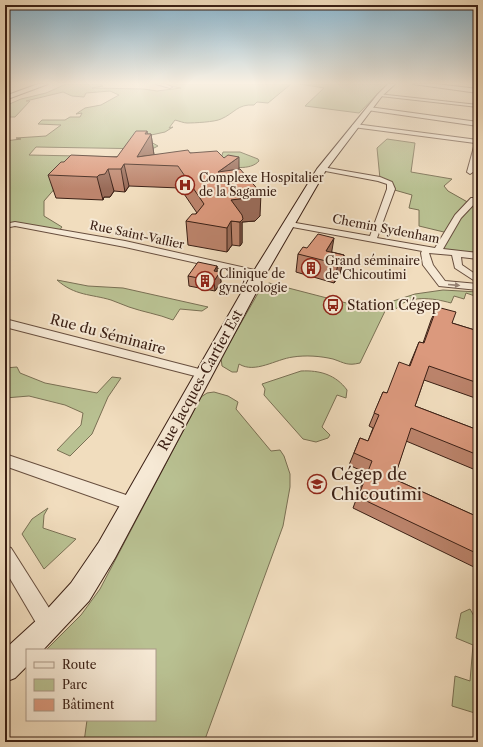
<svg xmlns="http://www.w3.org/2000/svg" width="483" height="747" viewBox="0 0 483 747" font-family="'Libre Caslon Text',serif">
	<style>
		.green { fill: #b9c192; stroke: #7a7054 }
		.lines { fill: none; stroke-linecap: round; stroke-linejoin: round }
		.street-casing { stroke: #684f3f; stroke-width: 2 }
		.secondary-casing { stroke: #3b2015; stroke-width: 2 }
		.street { fill: #f6e9d5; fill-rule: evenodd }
		.secondary { fill: #f6e9d5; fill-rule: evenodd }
		.wall { fill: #bc846c; stroke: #3b2015 }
		.shaded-wall { fill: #996b58; stroke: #3b2015 }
		.building { fill: #db997d; stroke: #3b2015 }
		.oneway { fill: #988475 }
		.labels { text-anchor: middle; stroke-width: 4; stroke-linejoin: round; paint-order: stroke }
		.far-poi-label { font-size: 12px; fill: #3b2015; stroke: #f6e9d5; text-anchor: start }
		.far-street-label { font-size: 12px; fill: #3b2015; stroke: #f6e9d5 }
		.poi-label { font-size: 14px; fill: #3b2015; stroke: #f6e9d5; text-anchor: start }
		.street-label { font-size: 14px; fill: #3b2015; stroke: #f6e9d5 }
		.near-poi-label { font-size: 17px; fill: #3b2015; stroke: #f6e9d5; text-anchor: start }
	</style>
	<rect width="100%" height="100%" fill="#f1ddbe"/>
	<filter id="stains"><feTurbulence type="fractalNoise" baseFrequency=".005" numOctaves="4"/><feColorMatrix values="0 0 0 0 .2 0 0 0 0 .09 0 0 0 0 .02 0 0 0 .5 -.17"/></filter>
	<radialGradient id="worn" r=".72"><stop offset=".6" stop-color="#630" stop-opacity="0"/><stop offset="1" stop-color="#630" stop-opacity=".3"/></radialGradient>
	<!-- green -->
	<g class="green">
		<path d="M66,84H100L103,86L92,88L144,89L157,91L181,88L158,84H291L268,103L257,102L254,105C237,104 235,113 221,119C215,122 194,123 187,123C184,123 179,121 175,120L169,128L173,127L165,132L142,137L158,146L152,149L36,147L29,155L127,157L76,164L44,201V216L62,227L58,232L15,224L5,226V141L21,139L16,138L46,136L61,125L38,124L42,120H65L70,117H80L82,113L76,114L85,108L101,105L119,95L110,91L86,93L84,97L72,96L63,92L26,101H30L15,117H10L5,121V106L21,99L46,93Z"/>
		<polygon points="300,84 387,84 359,113 305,106 324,88"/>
		<polygon points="387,139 415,143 411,172 452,179 444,186 448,191 471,204 478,202 478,252 437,251 448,233 419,226 419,210 409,208 412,195 391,189 391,186 380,179 377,148"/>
		<path d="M223,152H240L258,159L259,161C250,171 231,167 219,165Z"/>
		<path d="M57,280L88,286L123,288L208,307L202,311L180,309L173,320C158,314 143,312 129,307C123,305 117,302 111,300C91,294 75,296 57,280Z"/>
		<path d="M269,283L354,305H381L415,294L443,290L478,292V297L466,293L464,299L454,296L451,303C433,298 408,294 395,310L387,307L360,363C347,366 345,363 333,359C320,356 306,355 293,357C276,359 255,374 239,364L237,372H232L222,366L221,358L261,288Z"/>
		<polygon points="17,367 20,373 45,383 97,393 112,377 121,378 108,397 92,434 70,456 57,450 81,425 83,413 65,405 29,396 5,398 5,368"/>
		<path d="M301,371C320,370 336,375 347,390L346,398L337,395L322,427L330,435L328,438L316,442L303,439L264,395L265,389L262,384Z"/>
		<polygon points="214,392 228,396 238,402 236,409 271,451 280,450 284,456 290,474 290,487 283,526 204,742 84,742 87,720 155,720 155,650 46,650 81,615 100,589 201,397 207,393"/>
		<polygon points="48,508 44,515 43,528 76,539 44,569 22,534 32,519"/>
		<polygon points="470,609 478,623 478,714 452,706 455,676 470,681 473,645 456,638 461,613"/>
	</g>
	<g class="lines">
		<defs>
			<g id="street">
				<polygon points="156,84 165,84 172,87 170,88"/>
				<polygon points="378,94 478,105 478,107 380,96"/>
				<polygon points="369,107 478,122 478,126 367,110 367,108"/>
				<polygon points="355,124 478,140 478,154 473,172 470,174 467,172 475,143 353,127 352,126"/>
				<polygon points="322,167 380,177 392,182 395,189 377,238 435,248 455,215 471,198 477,198 478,200 461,218 443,249 478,253 478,259 461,257 462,265 478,276 478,283 455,268 452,255 429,253 433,265 445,281 478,284 478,290 439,286 423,265 421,253 422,251 287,226 287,222 290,222 370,236 387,189 387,184 378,181 320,170 320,168"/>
				<polygon points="15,222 125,241 259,271 264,274 259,277 125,247 15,226 5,228 5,224"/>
				<polygon points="5,319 203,370 207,371 209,374 207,377 203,378 5,327"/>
				<polygon points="5,454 132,497 137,499 140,504 137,509 132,511 5,466"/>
				<polygon points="5,546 11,548 56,619 58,626 56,633 49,635 42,633 5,570"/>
			</g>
			<g id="secondary">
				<polygon points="38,84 48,84 5,100 5,96"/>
				<polygon points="388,84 395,84 382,96 326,170 266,274 115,558 89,601 43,650 27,650 27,666 15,678 5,682 5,649 40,617 71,583 99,542 252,274 317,169 378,94"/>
				<polygon points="413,84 436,84 478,89 478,93"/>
			</g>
		</defs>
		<!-- street casing -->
		<use href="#street" class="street-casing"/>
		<!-- secondary casing -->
		<use href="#secondary" class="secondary-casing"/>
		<!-- street -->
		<use href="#street" class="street"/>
		<!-- secondary -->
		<use href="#secondary" class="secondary"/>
	</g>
	<!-- wall -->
	<g class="wall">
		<polygon points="147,131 147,134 151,134 154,155 190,153 224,158 239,169 260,216 255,221 242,222 242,243 240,246 232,245 227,252 188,245 186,221 197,213 180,188 129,186 125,192 114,191 110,197 104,197 103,200 56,198 48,175 64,162 117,157"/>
		<polygon points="332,252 344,255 340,274 334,283 296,272 298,254"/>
		<polygon points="217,266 217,271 220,272 221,282 215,291 189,286 188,276"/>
		<polygon points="437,307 452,323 478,331 478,399 424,380 415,406 478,430 478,471 406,441 394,479 478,517 478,569 353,508 366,473 349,465 360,438 368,441 373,428 369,426 383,392 387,393 409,366 419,342 423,343 431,320"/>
	</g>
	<!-- shaded-wall -->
	<g class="shaded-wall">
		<polygon points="147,131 148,139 151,134 154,155 137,157 145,134"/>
		<polygon points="239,157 239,179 218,172"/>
		<polygon points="124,164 129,186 125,192 121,169"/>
		<polygon points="108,169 114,191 110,197 104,197 103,200 97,177 99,175"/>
		<polygon points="261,193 260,216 255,221 242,222 242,243 240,246 240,222 231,221 232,245 227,252 227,228 231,200"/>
		<polygon points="334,238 331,256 326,251"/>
		<polygon points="344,255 340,274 334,283 338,264"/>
		<polygon points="217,266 217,276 214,271"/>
		<polygon points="220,272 221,282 215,291 214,281"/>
	</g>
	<!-- building -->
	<g class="building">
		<polygon points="136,131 147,131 145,134 151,134 137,157 188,150 190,153 217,151 224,158 228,155 239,157 218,172 240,169 261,193 255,197 231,200 242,215 243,219 240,222 231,221 227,228 186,221 192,214 196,214 204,204 178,166 124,164 121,169 108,169 105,174 99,175 97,177 48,175 61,162 64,162 71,155 117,157"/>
		<polygon points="318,234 334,238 326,251 344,255 338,264 298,254 303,247 307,248"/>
		<polygon points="198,262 217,266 214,271 220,272 214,281 188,276"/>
		<polygon points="437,307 456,312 452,323 478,331 478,383 429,366 415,406 478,430 478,455 411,428 394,479 478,517 478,554 358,497 372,461 354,453 360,438 368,441 379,415 374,413 383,392 387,393 399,362 410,366 419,342 424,343"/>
	</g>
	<!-- one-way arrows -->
	<defs><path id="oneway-solid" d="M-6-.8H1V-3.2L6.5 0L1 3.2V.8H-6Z"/></defs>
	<use class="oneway" href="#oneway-solid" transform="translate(454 285) rotate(5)"/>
	<!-- sky -->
	<linearGradient id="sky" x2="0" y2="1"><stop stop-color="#89b7d2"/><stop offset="0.44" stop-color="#f9f0e2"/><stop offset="1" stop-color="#f9f0e2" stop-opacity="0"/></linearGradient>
	<rect width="483" height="189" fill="url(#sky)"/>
	<!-- icons -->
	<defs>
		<symbol id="hospital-ring" viewBox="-11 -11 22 22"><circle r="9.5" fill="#f6e9d5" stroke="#8f2418" stroke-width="1.5"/><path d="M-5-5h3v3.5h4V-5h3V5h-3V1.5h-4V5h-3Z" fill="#8f2418"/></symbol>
		<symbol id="building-ring" viewBox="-11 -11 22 22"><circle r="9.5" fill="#f6e9d5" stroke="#8f2418" stroke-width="1.5"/><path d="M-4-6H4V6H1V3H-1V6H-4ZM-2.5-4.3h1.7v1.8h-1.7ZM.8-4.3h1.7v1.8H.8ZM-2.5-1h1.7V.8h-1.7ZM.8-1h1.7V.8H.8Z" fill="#8f2418"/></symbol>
		<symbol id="bus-ring" viewBox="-11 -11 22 22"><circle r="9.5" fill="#f6e9d5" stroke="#8f2418" stroke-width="1.5"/><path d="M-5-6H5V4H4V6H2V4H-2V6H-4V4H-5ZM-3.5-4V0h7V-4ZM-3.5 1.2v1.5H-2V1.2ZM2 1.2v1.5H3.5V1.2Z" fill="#8f2418"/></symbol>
		<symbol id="university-ring" viewBox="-11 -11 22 22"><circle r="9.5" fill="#f6e9d5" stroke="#8f2418" stroke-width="1.5"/><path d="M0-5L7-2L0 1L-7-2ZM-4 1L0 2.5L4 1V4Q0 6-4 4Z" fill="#8f2418"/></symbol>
	</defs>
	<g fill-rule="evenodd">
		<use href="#hospital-ring" x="174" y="174" width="22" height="22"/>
		<use href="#building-ring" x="300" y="257" width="22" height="22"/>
		<use href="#building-ring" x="194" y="270" width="22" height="22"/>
		<use href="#bus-ring" x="322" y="294" width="22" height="22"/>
		<use href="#university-ring" x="306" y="473" width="22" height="22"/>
	</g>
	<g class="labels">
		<!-- far-poi labels -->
		<g class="far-poi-label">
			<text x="199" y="182">Complexe Hospitalier<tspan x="199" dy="14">de la Sagamie</tspan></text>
			<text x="325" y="265">Grand séminaire<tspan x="325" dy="14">de Chicoutimi</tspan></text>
			<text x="219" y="278">Clinique de<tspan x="219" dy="14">gynécologie</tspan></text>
		</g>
		<!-- far-street labels -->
		<g class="far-street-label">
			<text transform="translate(386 229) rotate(11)" y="4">Chemin Sydenham</text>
			<text transform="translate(137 235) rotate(12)" y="4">Rue Saint-Vallier</text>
		</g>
		<!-- poi labels -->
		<g class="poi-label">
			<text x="347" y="310">Station Cégep</text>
		</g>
		<!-- street labels -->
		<g class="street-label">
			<text transform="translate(108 334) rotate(15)" y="5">Rue du Séminaire</text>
			<text transform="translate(200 380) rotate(-61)" y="5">Rue Jacques-Cartier Est</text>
		</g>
		<!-- near-poi labels -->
		<g class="near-poi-label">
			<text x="331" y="480">Cégep de<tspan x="331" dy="20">Chicoutimi</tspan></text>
		</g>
	</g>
	<!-- margin -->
	<rect width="483" height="747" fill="none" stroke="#f1ddbe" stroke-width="20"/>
	<rect x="6" y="6" width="471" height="735" fill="none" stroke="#3b2015" stroke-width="2"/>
	<rect x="10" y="10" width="463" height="727" fill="none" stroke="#3b2015"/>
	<!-- legend -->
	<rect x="26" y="649" width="130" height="72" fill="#f6e9d5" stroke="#ab9988"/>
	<rect x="34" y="662" width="20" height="6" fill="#f6e9d5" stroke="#ab9988"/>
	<text x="62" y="669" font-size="12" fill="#3b2015">Route</text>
	<rect x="34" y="679" width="20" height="12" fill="#b9c192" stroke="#ab9988"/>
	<text x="62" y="689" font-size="12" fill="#3b2015">Parc</text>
	<rect x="34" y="699" width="20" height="12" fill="#db997d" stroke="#ab9988"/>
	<text x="62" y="709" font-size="12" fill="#3b2015">Bâtiment</text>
	<rect width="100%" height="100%" filter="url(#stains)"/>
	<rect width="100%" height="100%" fill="url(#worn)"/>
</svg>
